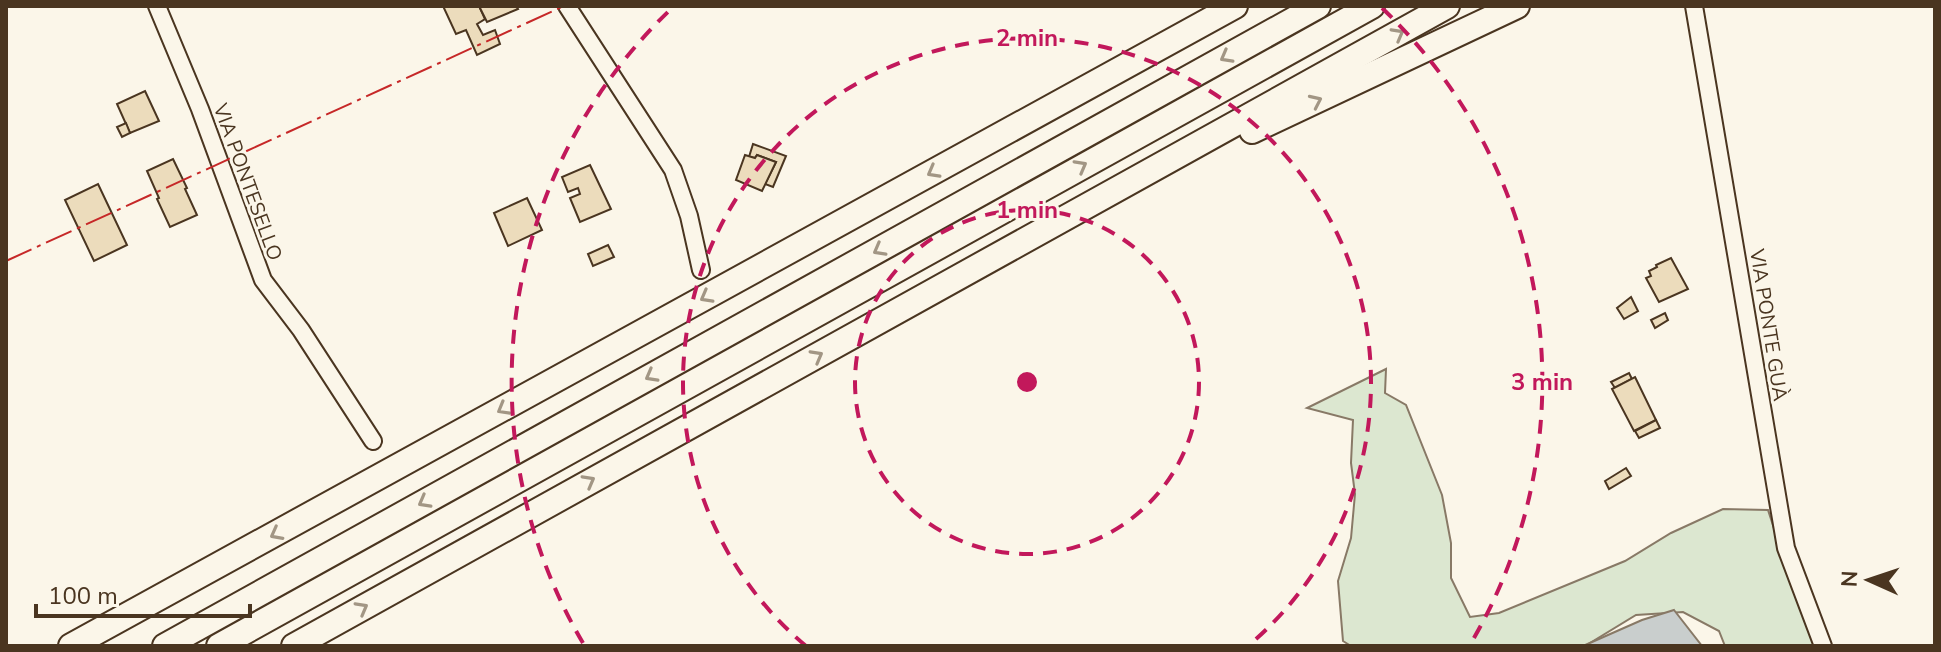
<svg xmlns="http://www.w3.org/2000/svg" width="1941" height="652" viewBox="0 0 1941 652" font-family="'Nunito Sans',sans-serif">
	<style>
		.green { fill: #dce7d0; stroke: #887966; stroke-width: 2 }
		.water { fill: #c9cecd; stroke: #887966; stroke-width: 2 }
		.building { fill: #ecdcbc; stroke: #4a3520; stroke-width: 2 }
		.lines { fill: none; stroke-linecap: round; stroke-linejoin: round }
		.minor-casing { stroke: #4a3520; stroke-width: 20 }
		.highway-casing { stroke: #4a3520; stroke-width: 28 }
		.minor { stroke: #fbf6e9; stroke-width: 16 }
		.highway { stroke: #fbf6e9; stroke-width: 24 }
		.power { stroke: #c62828; stroke-width: 2; stroke-dasharray: 28 6 4 6; stroke-linecap: butt }
		.oneway { stroke: #a29684 }
		.ring { fill: none; stroke: #c2185b; stroke-width: 4; stroke-dasharray: 14 10 }
		.labels { text-anchor: middle; stroke-width: 6; stroke-linejoin: round; paint-order: stroke }
		.street-label { font-size: 20px; fill: #4a3520; stroke: #fbf6e9 }
		.centre { fill: #c2185b; stroke: #fbf6e9; stroke-width: 4 }
		.ring-label { font-size: 24px; text-anchor: middle; font-weight: bold; fill: #c2185b; stroke: #fbf6e9; stroke-width: 6; stroke-linejoin: round; paint-order: stroke }
	</style>
	<rect width="100%" height="100%" fill="#fbf6e9"/>
	<!-- green -->
	<polygon class="green" points="1386,369 1385,393 1406,405 1442,495 1451,543 1451,578 1470,617 1499,613 1625,561 1671,533 1723,509 1768,510 1786,565 1819,646 1725,646 1719,631 1683,612 1636,615 1585,646 1351,646 1343,641 1338,581 1351,538 1355,494 1351,463 1353,420 1307,408"/>
	<!-- water -->
	<polygon class="water" points="1674,610 1702,646 1583,646 1642,620"/>
	<!-- building -->
	<g class="building">
		<polygon points="443,6 479,6 485,19 477,24 483,35 495,30 500,44 477,55 466,30 456,34"/>
		<polygon points="479,6 516,6 518,9 487,22"/>
		<polygon points="145,91 159,121 130,133 117,104"/>
		<polygon points="126,123 130,133 122,137 117,127"/>
		<polygon points="753,144 786,156 773,187 765,184 776,162 757,155 755,158 749,157"/>
		<polygon points="745,155 755,158 757,155 776,162 762,191 736,180"/>
		<polygon points="173,159 187,188 185,189 197,215 170,227 157,199 159,198 147,171"/>
		<polygon points="590,165 611,209 580,222 570,198 580,194 578,188 568,192 562,177"/>
		<polygon points="98,184 127,245 94,261 65,200"/>
		<polygon points="527,198 542,230 508,246 494,213"/>
		<polygon points="608,245 614,257 593,266 588,254"/>
		<polygon points="1671,258 1688,289 1659,302 1646,278 1651,276 1649,271 1657,267 1656,265"/>
		<polygon points="1631,297 1638,311 1624,319 1617,308"/>
		<polygon points="1665,313 1668,320 1655,328 1651,320"/>
		<polygon points="1629,373 1632,379 1615,388 1611,382"/>
		<polygon points="1635,377 1656,420 1634,431 1612,389"/>
		<polygon points="1656,420 1660,428 1639,438 1635,431"/>
		<polygon points="1626,468 1631,476 1609,489 1605,481"/>
	</g>
	<g class="lines">
		<defs>
			<g id="minor">
				<polyline points="157,6 200,109 263,280 301,330 373,441"/>
				<polyline points="567,6 673,170 689,216 701,270"/>
				<polyline points="1694,6 1786,548 1823,646"/>
			</g>
			<g id="highway">
				<polyline points="1252,131 1517,6"/>
				<polyline points="71,646 1235,6"/>
				<polyline points="165,646 1318,6"/>
				<polyline points="219,646 1372,6"/>
				<polyline points="294,646 1447,6"/>
			</g>
		</defs>
		<!-- minor casing -->
		<use href="#minor" class="minor-casing"/>
		<!-- highway casing -->
		<use href="#highway" class="highway-casing"/>
		<!-- minor -->
		<use href="#minor" class="minor"/>
		<!-- highway -->
		<use href="#highway" class="highway"/>
		<!-- power -->
		<polyline class="power" points="6,261 564,6"/>
	</g>
	<!-- one-way arrows -->
	<defs><path id="oneway-chevron" d="M-2-3.5L2.5 0L-2 3.5" fill="none" stroke-width="1.6" stroke-linecap="round" stroke-linejoin="round" transform="scale(2)"/></defs>
	<g class="oneway">
		<use href="#oneway-chevron" transform="translate(1398 34) rotate(-29)"/>
		<use href="#oneway-chevron" transform="translate(1226 57) rotate(151)"/>
		<use href="#oneway-chevron" transform="translate(1316 101) rotate(-25)"/>
		<use href="#oneway-chevron" transform="translate(1081 166) rotate(-29)"/>
		<use href="#oneway-chevron" transform="translate(933 172) rotate(151)"/>
		<use href="#oneway-chevron" transform="translate(879 250) rotate(151)"/>
		<use href="#oneway-chevron" transform="translate(706 297) rotate(151)"/>
		<use href="#oneway-chevron" transform="translate(817 356) rotate(-29)"/>
		<use href="#oneway-chevron" transform="translate(651 376) rotate(151)"/>
		<use href="#oneway-chevron" transform="translate(503 409) rotate(150)"/>
		<use href="#oneway-chevron" transform="translate(589 481) rotate(-29)"/>
		<use href="#oneway-chevron" transform="translate(424 502) rotate(151)"/>
		<use href="#oneway-chevron" transform="translate(276 534) rotate(152)"/>
		<use href="#oneway-chevron" transform="translate(362 608) rotate(-29)"/>
	</g>
	<!-- distance rings -->
	<g class="ring">
		<circle cx="1027" cy="382" r="172"/>
		<path d="M806 646A344 344 0 1 1 1248 646"/>
		<path d="M583 643A515 515 0 0 1 672 8M1382 8A515 515 0 0 1 1471 643"/>
	</g>
	<g class="labels">
		<!-- street labels -->
		<g class="street-label">
			<text transform="translate(248 182) rotate(70)" y="7">VIA PONTESELLO</text>
			<text transform="translate(1769 325) rotate(81)" y="7">VIA PONTE GUÀ</text>
		</g>
	</g>
	<circle cx="1027" cy="382" r="12" class="centre"/>
	<g class="ring-label">
		<text x="1027" y="46">2 min</text>
		<text x="1027" y="218">1 min</text>
		<text x="1542" y="390">3 min</text>
	</g>
	<!-- border -->
	<rect width="1941" height="652" fill="none" stroke="#4a3520" stroke-width="16"/>
	<!-- north arrow -->
	<g transform="translate(1869 580) rotate(273)" stroke="#fbf6e9" stroke-width="6" paint-order="stroke">
	<path d="M0-6L14 30L0 20L-14 30Z" fill="#4a3520"/>
	<text y="-12" font-size="22" font-weight="bold" text-anchor="middle" fill="#4a3520">N</text>
	</g>
	<!-- scale -->
	<path d="M36 604v12h214v-12" fill="none" stroke="#4a3520" stroke-width="4"/>
	<text x="48" y="604" font-size="24" fill="#4a3520" stroke="#fbf6e9" stroke-width="6" paint-order="stroke">100 m</text>
</svg>
